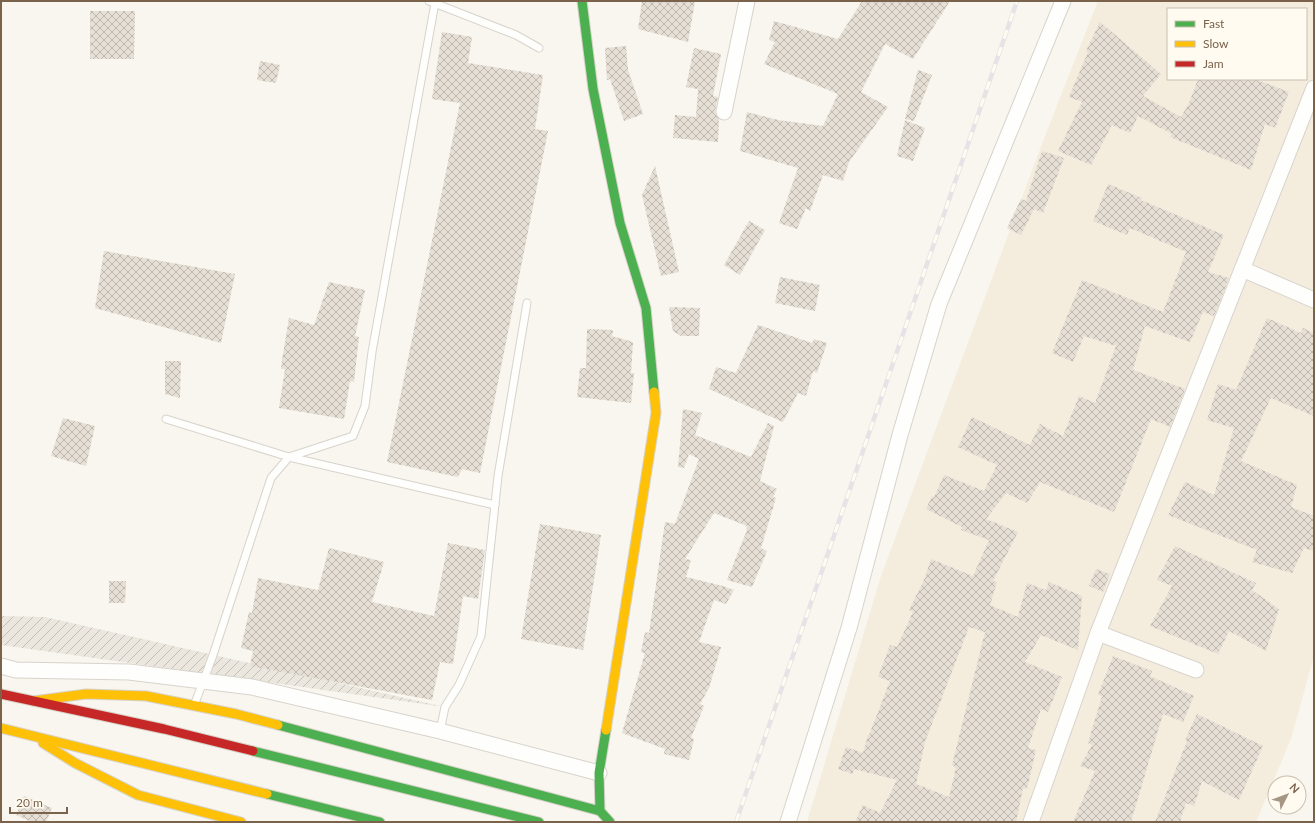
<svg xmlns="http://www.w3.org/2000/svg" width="1315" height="823" viewBox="0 0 1315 823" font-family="Lato,sans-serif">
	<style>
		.residential { fill: #f4edde; fill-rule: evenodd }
		.industrial { fill: url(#industrial-furrows) }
		.building { fill: url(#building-cross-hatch); fill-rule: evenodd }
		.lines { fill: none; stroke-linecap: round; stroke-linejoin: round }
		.lane-casing { stroke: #d8d3cc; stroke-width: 9 }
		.street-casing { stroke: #d8d3cc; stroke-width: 17 }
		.fast-casing { stroke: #d7d2c8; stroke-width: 11 }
		.slow-casing { stroke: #d7d2c8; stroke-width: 11 }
		.jam-casing { stroke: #d7d2c8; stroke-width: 11 }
		.lane { stroke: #fefefc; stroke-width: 7 }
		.street { stroke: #fefefc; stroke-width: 15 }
		.fast { stroke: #4caf50; stroke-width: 9 }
		.slow { stroke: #ffc107; stroke-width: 9 }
		.jam { stroke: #c62828; stroke-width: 9 }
		.rail-casing { stroke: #e6e3e6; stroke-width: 4.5 }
		.rail { stroke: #fffbf1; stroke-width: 3; stroke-dasharray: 9; stroke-linecap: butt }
	</style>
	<defs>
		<pattern id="industrial-furrows" width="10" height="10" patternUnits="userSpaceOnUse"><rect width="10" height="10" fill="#ebe7de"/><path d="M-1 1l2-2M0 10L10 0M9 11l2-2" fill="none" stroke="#c3bfb6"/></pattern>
		<pattern id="building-cross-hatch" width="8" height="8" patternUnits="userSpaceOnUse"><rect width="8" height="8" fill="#e5dfd5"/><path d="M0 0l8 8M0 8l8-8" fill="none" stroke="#bfb8af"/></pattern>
	</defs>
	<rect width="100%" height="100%" fill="#f8f6ee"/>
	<!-- residential -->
	<path class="residential" d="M1098,1H1314V656L1291,739L1256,822H807L881,576L1045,136ZM1168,9H1306V79H1168Z"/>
	<!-- industrial -->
	<polygon class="industrial" points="1,616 45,617 445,707 1,645"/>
	<!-- building -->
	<g class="building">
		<polygon points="642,1 695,1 688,42 638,29"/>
		<polygon points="862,1 950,1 913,59 885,44 861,92 888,107 849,162 843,181 823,175 810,211 806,208 797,229 779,223 798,168 740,151 747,112 778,120 823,126 838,94 764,64 775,42 769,40 774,21 838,39"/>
		<polygon points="90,11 135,11 134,59 90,59"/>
		<polygon points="1100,22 1161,74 1143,96 1181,117 1189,103 1198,79 1255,79 1289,92 1275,128 1265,124 1251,170 1170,137 1172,134 1138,116 1130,133 1112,125 1091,165 1058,151 1082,102 1069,97 1088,52 1086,51"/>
		<polygon points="442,32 472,37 468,63 543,75 535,129 548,131 480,473 462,469 458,477 387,462 460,103 432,99"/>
		<polygon points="626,46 628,70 643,114 624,121 610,79 607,80 605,48"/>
		<polygon points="694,48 721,54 713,96 718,97 715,111 716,115 719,119 718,142 673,138 675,115 696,117 698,89 686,87"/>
		<polygon points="260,61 280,65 276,83 257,80"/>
		<polygon points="918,70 932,75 914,121 905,119"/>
		<polygon points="905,120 925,128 913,161 897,156"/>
		<polygon points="1042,151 1064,158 1043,213 1034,209 1021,235 1007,228 1021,199 1026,201"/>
		<polygon points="655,166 679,272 661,276 642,195"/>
		<path d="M1108,184L1142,198L1141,200L1224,235L1208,272L1229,278L1214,316L1203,312L1190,342L1145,326L1133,370L1185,389L1170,427L1151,419L1114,512L1040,482L1027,503L1006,493L986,519L1018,532L993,581L997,582L990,605L1018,617L1027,583L1046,590L1049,582L1082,596L1078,650L1041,635L1025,662L1062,677L1048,712L1041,709L1028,748L1036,750L1027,789L1023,788L1016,822H855L863,805L880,813L897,780L854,769L852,774L838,769L846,747L863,753L868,735H869L890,681L878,677L890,645L897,647L913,612L909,610L924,580L931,559L973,576L989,540L961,530L962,527L926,509L932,496L934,497L944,475L984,491L997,465L958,447L972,417L1030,445L1040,424L1063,436L1079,396L1095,403L1116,346L1084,336L1073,362L1052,353L1082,280L1163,312L1186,252L1130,228L1127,235L1093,221ZM969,627L985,632L952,765L956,768L949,797L916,784L925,742Z"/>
		<polygon points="749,221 765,230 740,275 724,265"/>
		<polygon points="104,251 235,274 221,343 95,308"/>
		<polygon points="780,277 820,285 815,311 775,303"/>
		<polygon points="329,282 365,290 355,336 359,337 354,382 350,381 344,419 279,408 285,369 281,369 282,360 289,318 314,325"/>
		<polygon points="669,307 700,308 699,336 681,336 673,331"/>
		<polygon points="1267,318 1301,333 1303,328 1314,333 1314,416 1271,398 1241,461 1297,485 1291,507 1314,516 1314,551 1304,548 1292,573 1252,562 1257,550 1168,515 1185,482 1214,495 1234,428 1207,420 1218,384 1236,390"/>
		<polygon points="758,325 812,343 814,339 827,343 817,373 813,371 806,396 798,393 783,422 709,389 716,367 736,373"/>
		<polygon points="587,329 613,330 612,336 633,342 631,373 634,373 631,403 577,397 580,368 586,368"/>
		<polygon points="165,361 181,361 180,398 165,394"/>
		<polygon points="683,409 702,413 695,435 751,457 768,423 774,426 760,481 777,489 773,497 776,498 761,548 767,551 752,587 727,580 747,530 746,529 747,526 714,513 685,559 691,560 686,577 723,586 734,590 726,604 714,600 699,642 721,647 709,688 700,704 704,706 691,738 694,739 689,760 664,754 665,749 622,733 645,653 641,652 645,632 649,633 665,522 675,524 699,459 689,454 684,468 678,467"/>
		<polygon points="63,418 95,426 86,466 51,456"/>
		<polygon points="540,524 601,535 583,650 521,639"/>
		<polygon points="448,543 485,550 478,599 463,596 453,664 440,662 432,700 250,666 253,651 241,648 249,612 252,613 258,578 318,590 329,548 384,562 372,602 434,616"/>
		<polygon points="1175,546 1256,583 1252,590 1279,609 1266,651 1229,631 1218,654 1150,626 1172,586 1157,580"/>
		<polygon points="1096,569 1110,574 1103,592 1089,586"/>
		<polygon points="109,581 126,581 125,603 109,603"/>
		<polygon points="1113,656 1152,671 1150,676 1194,696 1183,722 1163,714 1131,822 1073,822 1095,771 1080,766 1092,745 1088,743 1102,696 1098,695"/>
		<polygon points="1197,714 1263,746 1239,800 1202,781 1194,806 1186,803 1180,822 1155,822 1187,741 1185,740"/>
		<polygon points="24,796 52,808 46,822 32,822 16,815"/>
	</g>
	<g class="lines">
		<defs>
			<g id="lane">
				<polyline points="429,1 516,35 539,48"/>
				<polyline points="166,419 289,457 495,505"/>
				<polyline points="195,703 213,655 271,478 289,457 353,436 365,406 372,352 435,3"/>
				<polyline points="440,731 445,707 459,685 481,636 498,476 527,303"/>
			</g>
			<g id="street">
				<polyline points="724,112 747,1"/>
				<polyline points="1242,269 1314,300"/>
				<polyline points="1098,633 1196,670"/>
				<polyline points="1,666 16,670 129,672 252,687 440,731 599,773"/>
				<polyline points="788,822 849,628 900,435 939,304 1063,1"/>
				<polyline points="1031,822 1098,633 1314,88"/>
			</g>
			<g id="fast">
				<polyline points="582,1 593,89 620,223 646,308 654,392"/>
				<polyline points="278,725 600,811"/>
				<polyline points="606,730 599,773 600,811 610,822"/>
				<polyline points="253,751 539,822"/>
				<polyline points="267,794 380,822"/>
			</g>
			<g id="slow">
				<polyline points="33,701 86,694 146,696 236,714 278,725"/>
				<polyline points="1,728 267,794"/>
				<polyline points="606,730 656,413 654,392"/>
				<polyline points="43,743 75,763 138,795 241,822"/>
			</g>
			<polyline id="jam" points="1,694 164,729 253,751"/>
		</defs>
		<!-- lane casing -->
		<use href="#lane" class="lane-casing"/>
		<!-- street casing -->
		<use href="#street" class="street-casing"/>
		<!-- fast casing -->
		<use href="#fast" class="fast-casing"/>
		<!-- slow casing -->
		<use href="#slow" class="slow-casing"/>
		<!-- jam casing -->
		<use href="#jam" class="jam-casing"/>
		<!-- lane -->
		<use href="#lane" class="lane"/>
		<!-- street -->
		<use href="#street" class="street"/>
		<!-- fast -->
		<use href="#fast" class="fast"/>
		<!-- slow -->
		<use href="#slow" class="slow"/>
		<!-- jam -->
		<use href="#jam" class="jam"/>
		<defs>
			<polyline id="rail" points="736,822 1017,1"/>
		</defs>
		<!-- rail casing -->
		<use href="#rail" class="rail-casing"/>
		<!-- rail -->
		<use href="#rail" class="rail"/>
	</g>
	<!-- border -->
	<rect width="1315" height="823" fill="none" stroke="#7a624b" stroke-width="4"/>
	<!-- legend -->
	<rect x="1167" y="8" width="140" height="72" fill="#fffbf1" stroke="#cabeaf"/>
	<rect x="1175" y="21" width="20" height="6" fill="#4caf50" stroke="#cabeaf"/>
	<text x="1203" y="28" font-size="12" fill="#7a624b">Fast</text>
	<rect x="1175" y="41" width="20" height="6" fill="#ffc107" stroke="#cabeaf"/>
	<text x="1203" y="48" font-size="12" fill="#7a624b">Slow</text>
	<rect x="1175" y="61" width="20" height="6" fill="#c62828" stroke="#cabeaf"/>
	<text x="1203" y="68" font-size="12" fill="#7a624b">Jam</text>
	<!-- north arrow -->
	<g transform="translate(1287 795) rotate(48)"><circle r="19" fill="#fffbf1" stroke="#cabeaf"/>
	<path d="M0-3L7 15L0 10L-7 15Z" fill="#a69684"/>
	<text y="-6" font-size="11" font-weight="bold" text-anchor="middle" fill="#7a624b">N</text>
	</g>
	<!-- scale -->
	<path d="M10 807v6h57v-6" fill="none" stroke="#7a624b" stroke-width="2"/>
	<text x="16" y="807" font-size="12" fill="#7a624b" stroke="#fffbf1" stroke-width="3" paint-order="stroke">20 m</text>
</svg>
